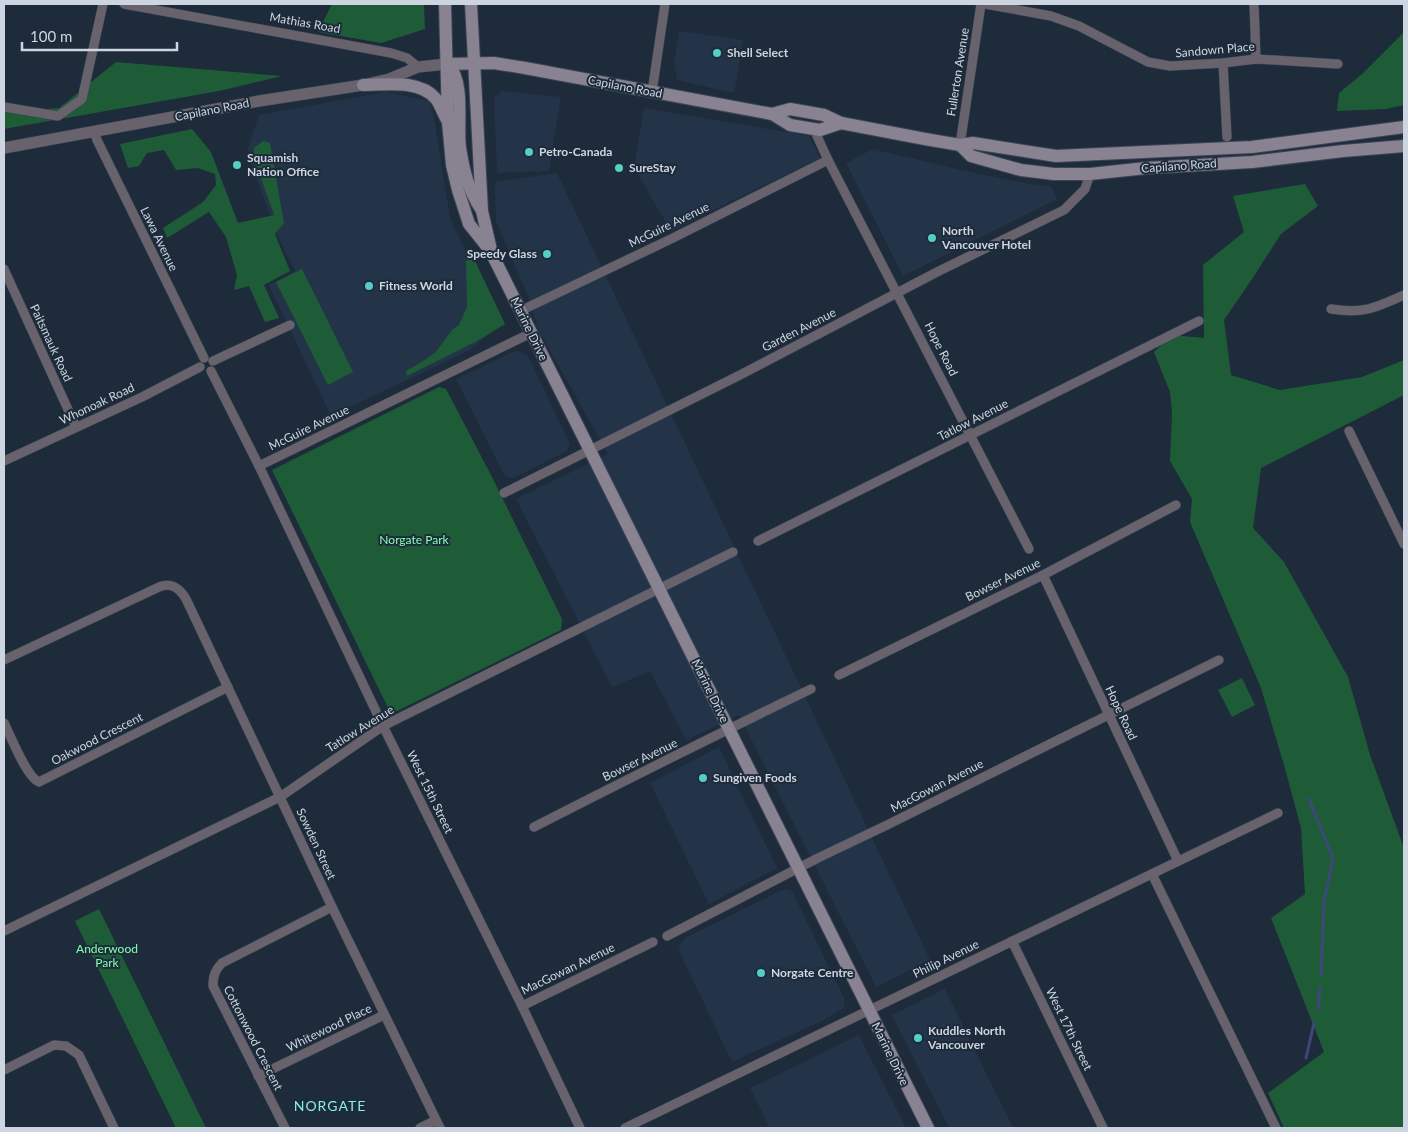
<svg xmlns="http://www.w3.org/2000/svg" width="1408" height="1132" viewBox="0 0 1408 1132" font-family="Lato,sans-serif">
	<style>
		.built { fill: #233449 }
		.green { fill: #1d5c37 }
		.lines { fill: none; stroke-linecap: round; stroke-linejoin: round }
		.stream { stroke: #3e477b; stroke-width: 3 }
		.minor-casing { stroke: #3a4655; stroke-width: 10 }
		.tertiary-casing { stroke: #3a4655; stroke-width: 12 }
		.secondary-casing { stroke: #3a4655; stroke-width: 14 }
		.minor { stroke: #67626c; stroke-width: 9 }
		.tertiary { stroke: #67626c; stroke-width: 11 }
		.secondary { stroke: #898291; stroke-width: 12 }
		.poi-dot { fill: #56cec3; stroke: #1e2b3b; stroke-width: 2 }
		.labels { text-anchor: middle; stroke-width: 4; stroke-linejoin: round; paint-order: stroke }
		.street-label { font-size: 12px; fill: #cdd6e0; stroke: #1e2b3b }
		.poi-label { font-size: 12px; font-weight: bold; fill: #cdd6e0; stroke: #1e2b3b; text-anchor: start }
		.park-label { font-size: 12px; fill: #84ffb0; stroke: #1e2b3b }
		.neighbourhood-label { font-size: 14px; letter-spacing: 1px; fill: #86efe5; stroke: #1e2b3b }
	</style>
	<rect width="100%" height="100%" fill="#1e2b3b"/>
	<!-- built -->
	<g class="built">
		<polygon points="679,31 743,40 734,93 677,80 674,63"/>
		<polygon points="502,91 561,97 549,171 497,173 494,98"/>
		<polygon points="386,92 429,101 434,117 450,218 500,325 470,350 331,416 269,285 295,271 278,237 249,157 248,148 259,115"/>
		<polygon points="644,108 809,136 820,158 671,231 634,168"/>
		<polygon points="873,149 961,170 1029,184 1051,186 1057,199 903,276 846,163"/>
		<polygon points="557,173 930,960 876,987 739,715 686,740 650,671 612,687 516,499 608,454 539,331 527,294 496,221 495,182"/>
		<polygon points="515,351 520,351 528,356 570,444 567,451 514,478 510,478 504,475 456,379"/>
		<polygon points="719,747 777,868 709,904 650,783"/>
		<polygon points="784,889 790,889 793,893 844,998 845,1004 843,1008 828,1018 732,1062 678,949 685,938"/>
		<polygon points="945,989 1013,1128 949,1128 892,1015"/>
		<polygon points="859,1035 906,1128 770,1128 750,1088"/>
	</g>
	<!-- green -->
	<g class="green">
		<polygon points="332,4 424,4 425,29 381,43 318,32"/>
		<polygon points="1404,32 1404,105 1386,109 1337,111 1339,93 1361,75"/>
		<polygon points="116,62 282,76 219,91 4,129 4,112 59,108"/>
		<polygon points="192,129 211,152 238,223 274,215 254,158 254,148 263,141 270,143 284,223 275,234 290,271 264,285 279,318 265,322 249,286 234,290 237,275 226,237 209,212 167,238 163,228 203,202 216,185 215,174 198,168 176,170 164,150 147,153 139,166 128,168 120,144"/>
		<polygon points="1305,184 1318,206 1281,234 1252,279 1224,320 1231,375 1280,390 1362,377 1404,360 1404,395 1261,468 1253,528 1284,562 1348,677 1370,755 1404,848 1404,1128 1284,1128 1268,1093 1324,1052 1271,918 1305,894 1301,828 1284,765 1261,688 1190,522 1192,499 1170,461 1172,413 1170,392 1154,352 1172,335 1204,338 1203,265 1244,232 1233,196"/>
		<polygon points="473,257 505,324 477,341 407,376 406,371 425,360 436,352 452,330 459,325 467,307 466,261"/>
		<polygon points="302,269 353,372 328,385 276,282"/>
		<polygon points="439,387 446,389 492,477 562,619 561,630 391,714 272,470"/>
		<polygon points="1242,678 1255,705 1232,717 1218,690"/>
		<polygon points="99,909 206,1128 176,1128 75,921"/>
	</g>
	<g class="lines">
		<!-- stream -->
		<g class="stream">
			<polyline points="1309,799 1333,858 1324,902 1321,975"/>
			<polyline points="1318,1009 1320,987"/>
			<polyline points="1306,1058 1314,1023"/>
		</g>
		<defs>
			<g id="minor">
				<polyline points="124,4 391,53 407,58 418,67"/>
				<polyline points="985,4 1051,16 1079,26 1148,62 1170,66 1223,63 1256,59 1338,64"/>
				<polyline points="1254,4 1256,59"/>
				<polyline points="1223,63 1227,137"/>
				<polyline points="652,92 665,4"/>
				<polyline points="4,107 58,116 82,99 103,4"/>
				<polyline points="820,130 817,136 828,160 1029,549"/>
				<polyline points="94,131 97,140 204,358"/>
				<polyline points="960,145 981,4"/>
				<polyline points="4,269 76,427"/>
				<path d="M1331,309C1364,314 1375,308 1404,295"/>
				<polyline points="520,311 673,238 828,160"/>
				<polyline points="213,361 290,325"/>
				<polyline points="211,371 259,466 383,726 522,1006 580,1128"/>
				<polyline points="1349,431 1404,544"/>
				<polyline points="4,461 142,397 200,367"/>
				<polyline points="259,466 531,333"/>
				<polyline points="504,493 740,375 939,271 1064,210 1085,189 1090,174"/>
				<polyline points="758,541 1199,321"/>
				<polyline points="1043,575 1178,861"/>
				<path d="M4,660L159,587C172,582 180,589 186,599L332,907L440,1128"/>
				<polyline points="839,675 1043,575 1176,505"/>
				<path d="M4,723C11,736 26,777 39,782L228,687"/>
				<path d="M534,827C626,780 718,734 811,689"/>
				<polyline points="1152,874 1276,1128"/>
				<polyline points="4,931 280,797 383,726 733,552"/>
				<polyline points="667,936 818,858 887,825 1219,660"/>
				<polyline points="1012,941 1103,1128"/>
				<polyline points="522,1006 653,942"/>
				<polyline points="4,1070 54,1045 66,1046 79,1055 114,1128"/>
				<polyline points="258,1076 384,1015"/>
				<path d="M285,1128L213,986C213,976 215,970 222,963L332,907"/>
				<polyline points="420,1128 436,1120"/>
				<polyline points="625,1128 1278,813"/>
			</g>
			<polyline id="tertiary" points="4,148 259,101 363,85 389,79 418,67 447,64"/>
			<g id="secondary">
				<polyline points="445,4 448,122 452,165 458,190 469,224 489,249"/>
				<polyline points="471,4 482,211 492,254 928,1128"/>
				<polyline points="447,64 494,63 525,68 772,114 790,125 820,130 841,123"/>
				<path d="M449,66C465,82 457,126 460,148C464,172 468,189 481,209"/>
				<path d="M363,85C385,85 420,79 436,99C440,104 443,113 447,120"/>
				<polyline points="772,114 790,109 824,115 841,123 925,139 960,145 973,143 1056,156 1252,147 1404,127"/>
				<polyline points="960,145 971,156 1021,170 1054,174 1090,174 1146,168 1252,162 1343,151 1404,146"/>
			</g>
		</defs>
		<!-- minor casing -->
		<use href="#minor" class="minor-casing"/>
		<!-- tertiary casing -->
		<use href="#tertiary" class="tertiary-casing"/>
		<!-- secondary casing -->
		<use href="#secondary" class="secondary-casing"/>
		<!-- minor -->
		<use href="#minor" class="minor"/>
		<!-- tertiary -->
		<use href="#tertiary" class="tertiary"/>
		<!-- secondary -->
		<use href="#secondary" class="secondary"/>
	</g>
	<!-- markers -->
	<g class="poi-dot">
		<circle cx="717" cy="53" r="5"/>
		<circle cx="529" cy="152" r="5"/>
		<circle cx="237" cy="165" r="5"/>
		<circle cx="619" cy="168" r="5"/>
		<circle cx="932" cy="238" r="5"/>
		<circle cx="547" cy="254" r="5"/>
		<circle cx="369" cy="286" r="5"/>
		<circle cx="703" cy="778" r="5"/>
		<circle cx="761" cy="973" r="5"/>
		<circle cx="918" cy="1038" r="5"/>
	</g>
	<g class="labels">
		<!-- street labels -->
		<g class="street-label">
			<text transform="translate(305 23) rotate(10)" y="4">Mathias Road</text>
			<text transform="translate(1215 50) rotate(-5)" y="4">Sandown Place</text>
			<text transform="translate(958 72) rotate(-81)" y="4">Fullerton Avenue</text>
			<text transform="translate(625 87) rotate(11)" y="4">Capilano Road</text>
			<text transform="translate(212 110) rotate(-11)" y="4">Capilano Road</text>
			<text transform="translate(1179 166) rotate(-4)" y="4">Capilano Road</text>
			<text transform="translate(669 225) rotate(-26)" y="4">McGuire Avenue</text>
			<text transform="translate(159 239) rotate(64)" y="4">Lawa Avenue</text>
			<text transform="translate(529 329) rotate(64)" y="4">Marine Drive</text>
			<text transform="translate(799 330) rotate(-27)" y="4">Garden Avenue</text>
			<text transform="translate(51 343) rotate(65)" y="4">Paitsmauk Road</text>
			<text transform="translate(941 349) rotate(63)" y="4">Hope Road</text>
			<text transform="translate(97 404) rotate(-25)" y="4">Whonoak Road</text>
			<text transform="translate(973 420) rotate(-27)" y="4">Tatlow Avenue</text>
			<text transform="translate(309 428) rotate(-26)" y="4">McGuire Avenue</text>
			<text transform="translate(1003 580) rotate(-26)" y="4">Bowser Avenue</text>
			<text transform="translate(710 691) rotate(64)" y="4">Marine Drive</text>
			<text transform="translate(1121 713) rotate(65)" y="4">Hope Road</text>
			<text transform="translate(360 729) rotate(-32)" y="4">Tatlow Avenue</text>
			<text transform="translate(97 739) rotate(-27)" y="4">Oakwood Crescent</text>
			<text transform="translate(640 760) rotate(-26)" y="4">Bowser Avenue</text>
			<text transform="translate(937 786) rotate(-27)" y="4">MacGowan Avenue</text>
			<text transform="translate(430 792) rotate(64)" y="4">West 15th Street</text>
			<text transform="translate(316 844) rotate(65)" y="4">Sowden Street</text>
			<text transform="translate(946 959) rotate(-26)" y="4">Philip Avenue</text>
			<text transform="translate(568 969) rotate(-26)" y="4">MacGowan Avenue</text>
			<text transform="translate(329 1028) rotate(-26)" y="4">Whitewood Place</text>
			<text transform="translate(1069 1029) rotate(64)" y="4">West 17th Street</text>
			<text transform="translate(253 1038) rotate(63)" y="4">Cottonwood Crescent</text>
			<text transform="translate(890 1054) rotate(64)" y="4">Marine Drive</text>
		</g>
		<!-- poi labels -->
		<g class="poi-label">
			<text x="727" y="57">Shell Select</text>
			<text x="539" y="156">Petro-Canada</text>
			<text x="247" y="162">Squamish<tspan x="247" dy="14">Nation Office</tspan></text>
			<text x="629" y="172">SureStay</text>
			<text x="942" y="235">North<tspan x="942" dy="14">Vancouver Hotel</tspan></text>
			<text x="537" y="258" text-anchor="end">Speedy Glass</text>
			<text x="379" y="290">Fitness World</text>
			<text x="713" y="782">Sungiven Foods</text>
			<text x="771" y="977">Norgate Centre</text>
			<text x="928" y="1035">Kuddles North<tspan x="928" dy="14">Vancouver</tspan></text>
		</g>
		<!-- park labels -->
		<g class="park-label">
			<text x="414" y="544">Norgate Park</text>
			<text x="107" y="953">Anderwood<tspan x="107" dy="14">Park</tspan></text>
		</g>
		<!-- neighbourhood labels -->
		<g class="neighbourhood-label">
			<text x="330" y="1111">NORGATE</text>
		</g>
	</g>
	<!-- border -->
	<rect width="1408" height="1132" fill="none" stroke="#cdd6e0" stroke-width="10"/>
	<!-- scale -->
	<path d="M22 42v8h155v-8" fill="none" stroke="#cdd6e0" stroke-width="2.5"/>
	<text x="30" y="42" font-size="15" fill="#cdd6e0" stroke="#1e2b3b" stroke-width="4" paint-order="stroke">100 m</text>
</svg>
